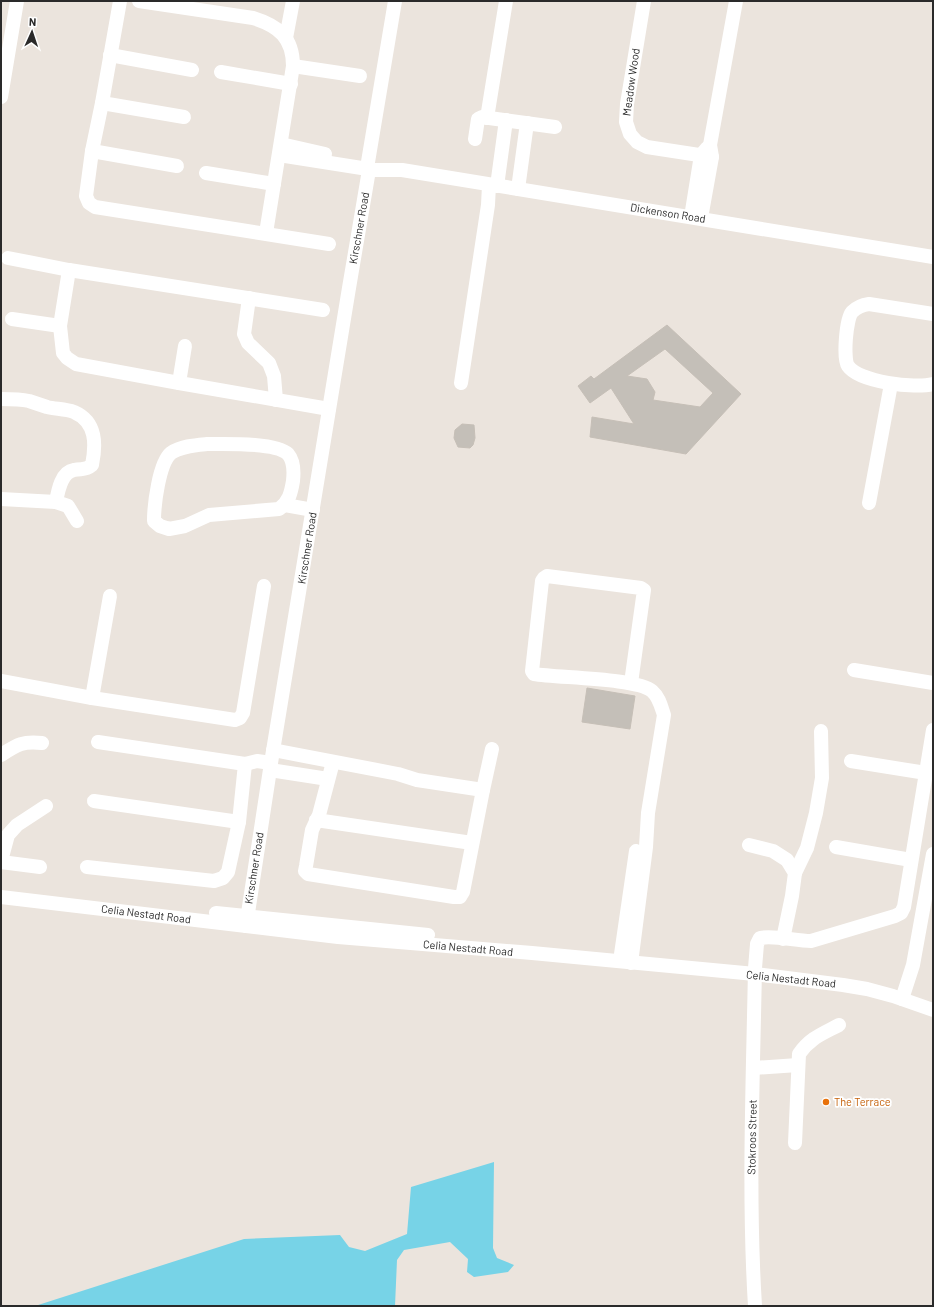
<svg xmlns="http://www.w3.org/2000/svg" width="934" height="1307" viewBox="0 0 934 1307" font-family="Barlow,sans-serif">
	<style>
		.water { fill: #77d3e7 }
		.building { fill: #c4bfb8; stroke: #c6bfb7; fill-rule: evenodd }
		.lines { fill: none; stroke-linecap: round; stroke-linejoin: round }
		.minor { stroke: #fff; stroke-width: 14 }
		.food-dot { fill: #e8710a; stroke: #fff; stroke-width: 1.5 }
		.labels { text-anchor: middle; stroke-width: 3.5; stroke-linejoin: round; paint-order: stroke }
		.street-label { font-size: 11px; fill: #2a2a2a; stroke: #fff }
		.food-label { font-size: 11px; fill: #c56008; stroke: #fff; text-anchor: start }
	</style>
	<rect width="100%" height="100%" fill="#ebe4dd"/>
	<!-- water -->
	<polygon class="water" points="494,1162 493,1248 497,1258 514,1265 508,1272 474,1277 467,1272 468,1259 450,1242 404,1250 397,1260 395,1306 35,1306 244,1239 340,1235 349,1247 365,1251 407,1234 411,1187"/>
	<!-- building -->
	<g class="building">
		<path d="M667,325L741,394L686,454L590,437L592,417L634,424L611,388L590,403L578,386L591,376L594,379ZM665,349L713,393L700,407L653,400L655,392L647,379L627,376Z"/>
		<polygon points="462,424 474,425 475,438 473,445 470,448 458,447 454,438 455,430"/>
		<polygon points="587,688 635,696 630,729 582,722"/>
	</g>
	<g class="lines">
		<!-- minor -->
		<g class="minor">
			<polyline points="120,1 102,103 92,151 86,196 89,203 95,207 329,244"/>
			<path d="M139,1L253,18C279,26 293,38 293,66L266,233"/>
			<polyline points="644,1 627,104 626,122 630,134 637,142 647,147 712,157"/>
			<polyline points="286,38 293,1"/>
			<polyline points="110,55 192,70"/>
			<polyline points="293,66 360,76"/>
			<polyline points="221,72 291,84"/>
			<polyline points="1,97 17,1"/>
			<polyline points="102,103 184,117"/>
			<polyline points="487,118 506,1"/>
			<polyline points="475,139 478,119 482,117 555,127"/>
			<polyline points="281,144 325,154"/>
			<polyline points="92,151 177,166"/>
			<polyline points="279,155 368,169"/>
			<polyline points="368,162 395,1"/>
			<polyline points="375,170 402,170 933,257"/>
			<polyline points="206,173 274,184"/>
			<polyline points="497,186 506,120"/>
			<polyline points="518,189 527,123"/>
			<polyline points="691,217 701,155 707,148"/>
			<polyline points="701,218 712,157 710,145 736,1"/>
			<polyline points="8,258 69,270 323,310"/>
			<polyline points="69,270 60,326 63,353 67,358 76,364 179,383 329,409"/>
			<polyline points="249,298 244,334 248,343 269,363 274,376 276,400"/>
			<path d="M933,314L869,304C862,305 857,307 852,312C846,319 843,359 848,366C859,382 915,389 933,384"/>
			<polyline points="12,319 60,326"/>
			<polyline points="179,383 185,346"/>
			<polyline points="461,383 488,205 489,185"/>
			<path d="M1,399C10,399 20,399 29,401C35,403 41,405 47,407C55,409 66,409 74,412C97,422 96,445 92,465C85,471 82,468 74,470C61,472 58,491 56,502L1,499"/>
			<path d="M207,444C224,444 276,442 288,454C294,461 294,472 293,481C291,493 289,502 279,509L209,515L185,526L169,529L160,526L154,521C154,505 159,463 171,453C181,446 196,445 207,444Z"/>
			<polyline points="56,502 68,506 77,521"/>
			<polyline points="869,503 891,384"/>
			<polyline points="285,505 313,510"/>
			<polyline points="854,670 933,683"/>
			<polyline points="1,681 92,698 235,720 240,718 243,713 264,586"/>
			<path d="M631,683L644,590L641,588L547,576L544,578L542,581L532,671L534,674C557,678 637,678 652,691C659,697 661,706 664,715L648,813L646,847L631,963"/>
			<polyline points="92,698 110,596"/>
			<polyline points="98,742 245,764 257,761 271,763"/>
			<polyline points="273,750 398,774 417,780 483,790"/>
			<path d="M1,755C18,744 23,741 42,743"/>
			<polyline points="851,761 926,773"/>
			<polyline points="333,762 319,815 312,830 306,866 305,871 308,874 454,897 460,897 463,892 483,790 492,749"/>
			<polyline points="270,770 328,779"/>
			<polyline points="94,801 239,822"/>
			<polyline points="316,820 472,843"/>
			<polyline points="749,845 773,851 787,860 795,873 792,896 783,939"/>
			<polyline points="836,847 911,860"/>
			<polyline points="1,861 8,835 17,825 46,806"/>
			<polyline points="1,862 40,867"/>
			<polyline points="87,867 214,881 223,878 228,872 239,822 245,764"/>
			<polyline points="795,873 807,848 816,813 822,778 821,731"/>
			<polyline points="1,897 338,937 532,953 755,974 843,985 867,989 893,996 933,1010"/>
			<polyline points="216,913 428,935"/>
			<polyline points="246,926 271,763 349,288 369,170"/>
			<polyline points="620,961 636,851"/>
			<polyline points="902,999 913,965 933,854"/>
			<polyline points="753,1068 798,1065"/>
			<path d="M795,1143L799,1054C810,1038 822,1034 839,1025"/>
			<path d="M755,1306C748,1194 753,1081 755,968L757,944L760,938C774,935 796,941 811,941L895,916L901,913L904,907L933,730"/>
		</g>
	</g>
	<!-- markers -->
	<circle class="food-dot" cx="826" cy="1102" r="4"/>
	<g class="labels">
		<!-- street labels -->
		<g class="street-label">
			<text transform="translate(631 82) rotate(-82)" y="4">Meadow Wood</text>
			<text transform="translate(668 213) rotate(9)" y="4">Dickenson Road</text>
			<text transform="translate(359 228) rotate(-80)" y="4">Kirschner Road</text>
			<text transform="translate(307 548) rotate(-81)" y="4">Kirschner Road</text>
			<text transform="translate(254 868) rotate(-81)" y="4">Kirschner Road</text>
			<text transform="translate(146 914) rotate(7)" y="4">Celia Nestadt Road</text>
			<text transform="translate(468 948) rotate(5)" y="4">Celia Nestadt Road</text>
			<text transform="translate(791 979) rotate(6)" y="4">Celia Nestadt Road</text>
			<text transform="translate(752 1137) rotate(-89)" y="4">Stokroos Street</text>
		</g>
		<!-- food labels -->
		<g class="food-label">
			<text x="834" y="1106">The Terrace</text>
		</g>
	</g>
	<!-- border -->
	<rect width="934" height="1307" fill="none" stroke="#2a2a2a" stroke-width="4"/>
	<!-- north arrow -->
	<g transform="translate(32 32) rotate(3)" stroke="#ffffff" stroke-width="3" paint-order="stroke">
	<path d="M0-3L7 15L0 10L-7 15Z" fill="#2a2a2a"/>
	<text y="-6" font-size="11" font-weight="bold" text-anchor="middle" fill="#2a2a2a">N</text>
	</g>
</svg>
